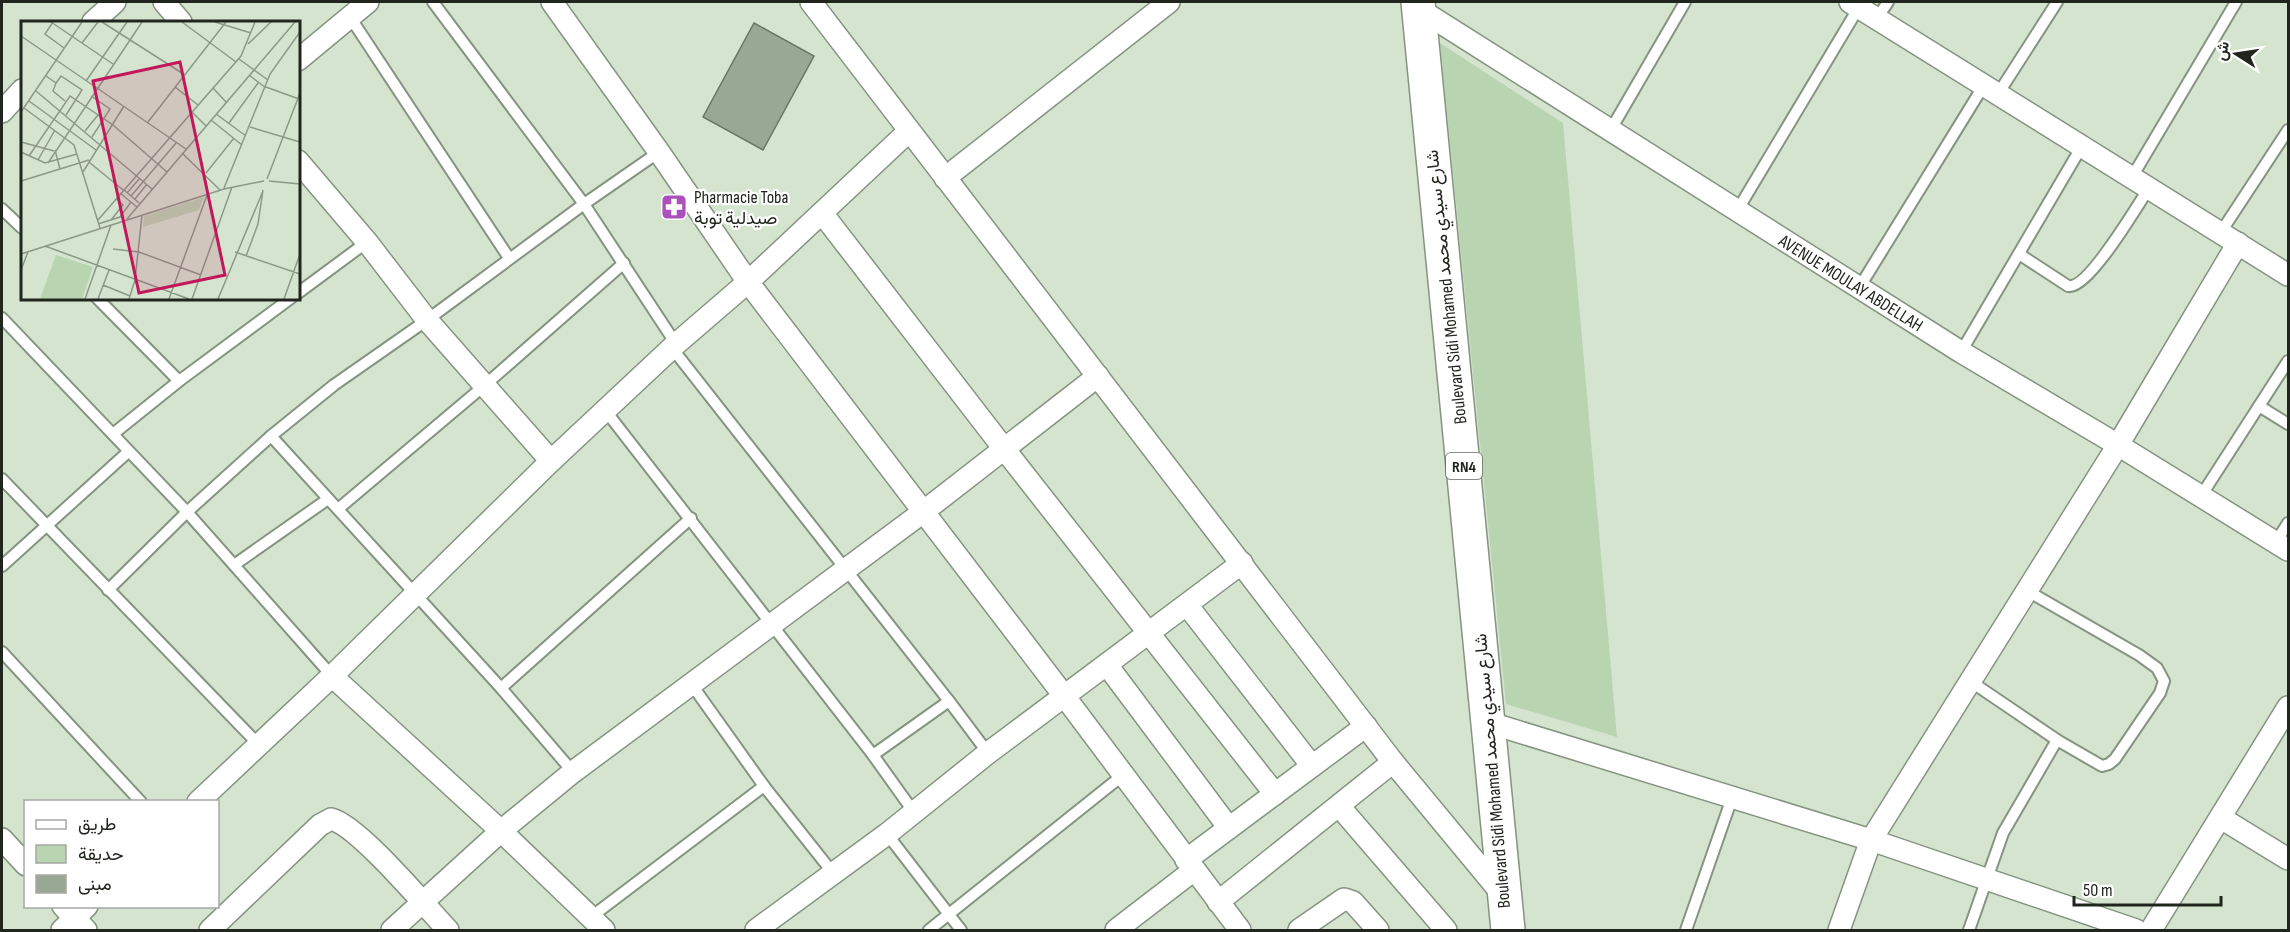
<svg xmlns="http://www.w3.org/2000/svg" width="2290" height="932" viewBox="0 0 2290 932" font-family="'Sofia Sans Condensed',Vazirmatn,sans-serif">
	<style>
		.green { fill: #b9d4b1 }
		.building { fill: #99a895; stroke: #687664; stroke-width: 1.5 }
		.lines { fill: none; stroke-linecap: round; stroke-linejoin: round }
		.lane-casing { stroke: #859481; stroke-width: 14 }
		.street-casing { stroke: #859481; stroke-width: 24 }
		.primary-casing { stroke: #859481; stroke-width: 36 }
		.lane { stroke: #fff; stroke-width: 10 }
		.street { stroke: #fff; stroke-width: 21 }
		.primary { stroke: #fff; stroke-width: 33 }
		.labels { text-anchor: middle; stroke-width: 4.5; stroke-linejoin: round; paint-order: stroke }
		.shield { fill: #fff; stroke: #636762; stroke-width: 1.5 }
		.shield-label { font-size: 16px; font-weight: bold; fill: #20261e }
		.poi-label { font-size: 18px; fill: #20261e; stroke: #fff; text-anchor: start }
		.street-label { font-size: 18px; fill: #20261e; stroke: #fff }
		.inset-road { fill: none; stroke: #8c9888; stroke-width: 1.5 }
		.view { fill: #c2185b; fill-opacity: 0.15; stroke: #c2185b; stroke-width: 3 }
		.inset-edge { fill: none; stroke: #20261e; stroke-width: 3 }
	</style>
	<rect width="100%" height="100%" fill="#d4e4cf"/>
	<!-- green -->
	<polygon class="green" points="1440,43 1563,123 1617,737 1506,704"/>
	<!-- building -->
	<polygon class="building" points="754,23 814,56 763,150 703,117"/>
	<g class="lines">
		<defs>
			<g id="lane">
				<polyline points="433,2 584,204 676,344"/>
				<polyline points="350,17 509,258"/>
				<polyline points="1877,18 1888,2"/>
				<polyline points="1998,94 2057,2"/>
				<polyline points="1610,131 1685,2"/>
				<polyline points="2132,177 2236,2"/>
				<polyline points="2,209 22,228"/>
				<polyline points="1737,211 1859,7"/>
				<polyline points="2221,232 2288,130"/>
				<path d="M2019,254L2068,286C2088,290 2137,206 2149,188"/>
				<polyline points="1859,288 1984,85"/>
				<polyline points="298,293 367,242"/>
				<polyline points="97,298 179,381"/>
				<polyline points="2,318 187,512 332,676"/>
				<polyline points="672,348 949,701"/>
				<polyline points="1961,352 2082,146"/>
				<polyline points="2259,406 2288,424"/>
				<polyline points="605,410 873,755 913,811"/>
				<polyline points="113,434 179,381 291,298"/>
				<polyline points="271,436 501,688 573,772"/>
				<polyline points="2,479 259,745"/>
				<polyline points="2201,496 2288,361"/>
				<polyline points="338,509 485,385 624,263"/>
				<polyline points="2276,542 2288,523"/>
				<polyline points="234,565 328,499"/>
				<polyline points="2,566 128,452"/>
				<polyline points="108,590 187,512 271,436 334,385 427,320 584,204 659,152"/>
				<polyline points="2,652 141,802"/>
				<polyline points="1970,681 2057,740 2102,766 2109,764 2115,759 2160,693 2164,681 2157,668 2139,655 2026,590"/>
				<polyline points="692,685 764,786 833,873"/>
				<polyline points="501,688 691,518"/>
				<polyline points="873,755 949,701 988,753"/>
				<polyline points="887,834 961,930"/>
				<polyline points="591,917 764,786"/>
				<polyline points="929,930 1123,775"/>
				<polyline points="1686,930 1732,798"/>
				<polyline points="1969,930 2003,833 2057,740"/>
			</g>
			<g id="street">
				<polyline points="164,2 181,22"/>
				<polyline points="552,2 659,152 748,282 1065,697 1240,930"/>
				<polyline points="811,2 1393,762 1503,895"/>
				<polyline points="1850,2 2288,275"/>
				<polyline points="1419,9 1961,352 2118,445 2288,550"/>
				<polyline points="93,22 115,2"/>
				<polyline points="298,60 368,2"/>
				<polyline points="2,112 22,90"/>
				<polyline points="298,161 367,242 427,320 551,461"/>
				<polyline points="945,178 1169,2"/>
				<polyline points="822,213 1005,450 1275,794"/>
				<polyline points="1187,605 1312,766"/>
				<polyline points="1107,665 1229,828"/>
				<polyline points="332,676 501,831 604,930"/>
				<polyline points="1487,722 1871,840 2136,930"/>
				<polyline points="198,802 332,676 551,461 676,344 748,282 909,131"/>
				<polyline points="1339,806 1446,930"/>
				<polyline points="2221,818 2288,859"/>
				<polyline points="2,839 26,865"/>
				<polyline points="1186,860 1366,726"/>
				<polyline points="1218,902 1393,762"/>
				<polyline points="63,906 86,930"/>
				<polyline points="62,930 87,906"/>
				<path d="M210,930L320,825L331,819C358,825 426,907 448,930"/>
				<polyline points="392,930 501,831 573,772 923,512 1098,376"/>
				<polyline points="756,930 887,834 988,753 1242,563"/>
				<polyline points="1116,930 1194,870"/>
				<polyline points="1299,930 1344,899 1353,902 1378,930"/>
				<polyline points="1839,930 1871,840 2118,445 2238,243"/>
				<polyline points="2151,930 2288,707"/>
			</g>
			<polyline id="primary" points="1418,2 1508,930"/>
		</defs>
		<!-- lane casing -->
		<use href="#lane" class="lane-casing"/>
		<!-- street casing -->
		<use href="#street" class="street-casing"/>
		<!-- primary casing -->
		<use href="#primary" class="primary-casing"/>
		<!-- lane -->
		<use href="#lane" class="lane"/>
		<!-- street -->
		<use href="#street" class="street"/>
		<!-- primary -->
		<use href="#primary" class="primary"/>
	</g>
	<!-- icons -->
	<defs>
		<symbol id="pharmacy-square" viewBox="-11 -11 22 22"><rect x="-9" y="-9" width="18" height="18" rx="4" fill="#ac50bb" stroke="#fff"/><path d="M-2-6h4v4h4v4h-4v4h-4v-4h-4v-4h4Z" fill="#fff"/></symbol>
	</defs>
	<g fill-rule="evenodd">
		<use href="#pharmacy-square" x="659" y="192" width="30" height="30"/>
	</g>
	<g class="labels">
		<!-- shield labels -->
		<rect class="shield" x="1446" y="453" width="36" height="26" rx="4.5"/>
		<g class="shield-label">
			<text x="1464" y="472">RN4</text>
		</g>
		<!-- poi labels -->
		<g class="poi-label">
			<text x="694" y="203">Pharmacie Toba<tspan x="694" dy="21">صيدلية توبة</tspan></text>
		</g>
		<!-- street labels -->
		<g class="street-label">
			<text transform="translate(1851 283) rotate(32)" y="6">AVENUE MOULAY ABDELLAH</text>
			<text transform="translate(1446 287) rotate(-96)" y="6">Boulevard Sidi Mohamed شارع سيدي محمد</text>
			<text transform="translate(1492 771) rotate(-95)" y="6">Boulevard Sidi Mohamed شارع سيدي محمد</text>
		</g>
	</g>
	<!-- overview -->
	<g transform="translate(21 21)">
		<rect width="279" height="279" fill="#d4e4cf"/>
		<path d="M183,176L178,189L122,206L123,195ZM35,234L72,246L61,278H19Z" fill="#b9d4b1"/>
		<path class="inset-road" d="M30,1L92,43M32,1L24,13L43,27M81,1L164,54M161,1L215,41M194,1L230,12M0,15L165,128M61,22L77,1M227,23L250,1M218,38L247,59M228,54L245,67M25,55L35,62L32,70L44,80M65,60L106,1M35,62L40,55L61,69L45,94M154,66L177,84M245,66L278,78M192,67L205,81M15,70L131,168M70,75L89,88L71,116M8,80L75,129M3,87L53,124L79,207M0,91L61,1M171,91L185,105M195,93L225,115M190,99L221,124M127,101L205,1M208,102L237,62M229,106L279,121M64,110L77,94M0,121L33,130M34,129L39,148M0,131L24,142L56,133M161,132L199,169M8,135L49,75L92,104L146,151M17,139L34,109M68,141L102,169M27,142L121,1M62,151L103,85M185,152L213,117M246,158L279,72M0,160L68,139M248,160L279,163M203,167L249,53L279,11M102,168L118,182M99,172L116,186M106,172L119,157M110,175L155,122M114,178L126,163M106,198L274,1M77,199L220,35L234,1M90,199L102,184L95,177M77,203L99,196L110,181M24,225L168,278M92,228L118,231L180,254M214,231L279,253M0,233L203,168L243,160M225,235L237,203L242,169M0,249L7,231M82,264L109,275M64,278L90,204M77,278L88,249M108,278L114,259L121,194M148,278L186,174M171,278L211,166M197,278L242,170M263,278L279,233"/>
		<path class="view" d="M159,41L204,254L118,272L72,60Z"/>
		<rect width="279" height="279" class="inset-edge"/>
	</g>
	<!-- border -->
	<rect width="2290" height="932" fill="none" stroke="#20261e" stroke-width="6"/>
	<!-- legend -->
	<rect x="24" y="800" width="195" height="108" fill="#ffffff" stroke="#a6a8a5" stroke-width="1.5"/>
	<rect x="36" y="820" width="30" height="9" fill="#ffffff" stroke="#a6a8a5" stroke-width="1.5"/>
	<text x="78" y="830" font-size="18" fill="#20261e">طريق</text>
	<rect x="36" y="845" width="30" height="18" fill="#b9d4b1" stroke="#a6a8a5" stroke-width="1.5"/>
	<text x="78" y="860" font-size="18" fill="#20261e">حديقة</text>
	<rect x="36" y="875" width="30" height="18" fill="#99a895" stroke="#a6a8a5" stroke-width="1.5"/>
	<text x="78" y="890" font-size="18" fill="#20261e">مبنى</text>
	<!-- north arrow -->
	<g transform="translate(2236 54) rotate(282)" stroke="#ffffff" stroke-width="4.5" paint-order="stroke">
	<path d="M0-4.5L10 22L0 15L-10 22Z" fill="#20261e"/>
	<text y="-9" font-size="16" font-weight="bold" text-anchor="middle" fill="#20261e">ش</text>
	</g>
	<!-- scale -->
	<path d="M2074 896v9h147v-9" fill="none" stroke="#20261e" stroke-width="3"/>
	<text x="2083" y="896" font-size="18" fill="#20261e" stroke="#ffffff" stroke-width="4.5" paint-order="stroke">50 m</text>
</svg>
